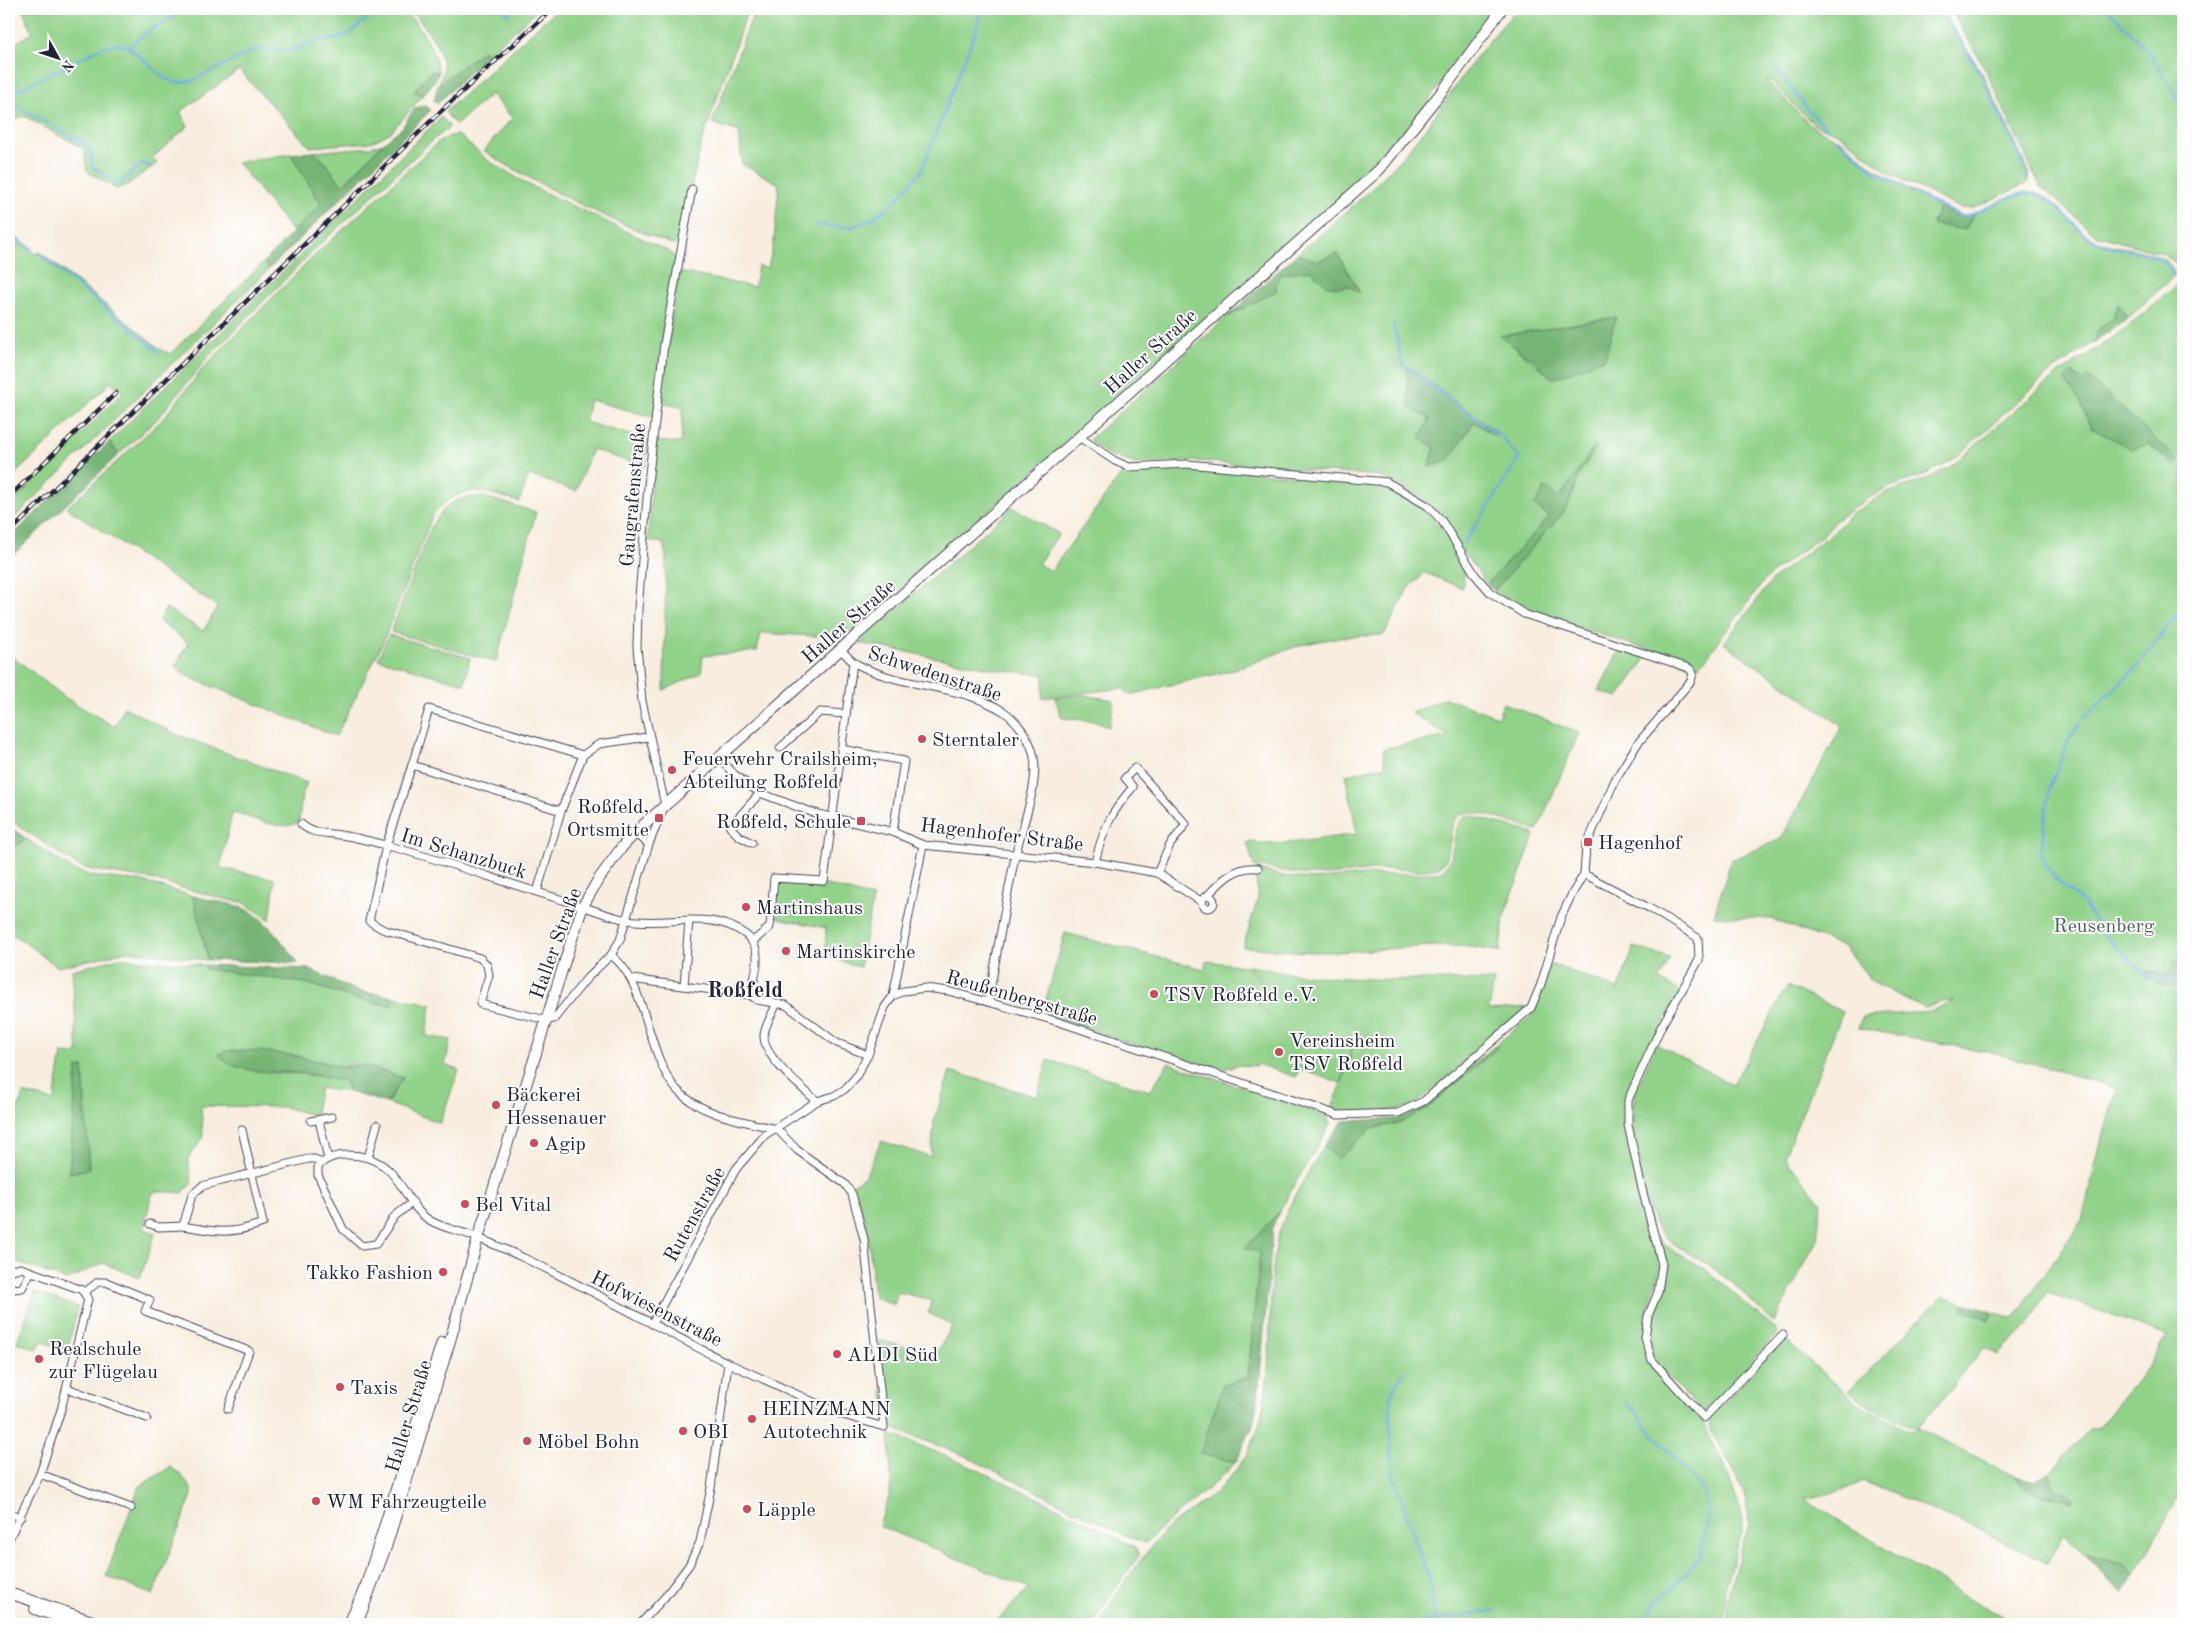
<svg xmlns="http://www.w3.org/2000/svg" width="2192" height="1633" viewBox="0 0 2192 1633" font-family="'Old Standard TT',serif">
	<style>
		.green { fill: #91d289; stroke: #5a7a62; fill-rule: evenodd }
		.forest { fill: #74b475; stroke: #4b6b58 }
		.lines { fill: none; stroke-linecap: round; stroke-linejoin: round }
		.stream { stroke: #6fade1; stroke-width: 2.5 }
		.street-casing { stroke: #424053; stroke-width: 9 }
		.secondary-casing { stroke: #424053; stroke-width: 12 }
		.street { stroke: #fff; stroke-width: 7 }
		.secondary { stroke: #fff; stroke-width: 10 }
		.rail-casing { stroke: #22223b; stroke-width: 4.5 }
		.rail { stroke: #fff; stroke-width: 2.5; stroke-dasharray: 8; stroke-linecap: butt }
		.poi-dot { fill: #d1495b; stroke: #fff; stroke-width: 2 }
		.labels { text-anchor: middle; stroke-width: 4; stroke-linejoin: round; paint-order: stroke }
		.street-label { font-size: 20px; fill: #22223b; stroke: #fff }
		.poi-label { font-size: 20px; fill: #22223b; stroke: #fff; text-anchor: start }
		.park-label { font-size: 20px; fill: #496056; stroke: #fff }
		.quarter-label { font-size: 22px; font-weight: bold; fill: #22223b; stroke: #fff }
	</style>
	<rect width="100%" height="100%" fill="#fff"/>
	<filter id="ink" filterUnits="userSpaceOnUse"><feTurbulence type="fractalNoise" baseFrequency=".02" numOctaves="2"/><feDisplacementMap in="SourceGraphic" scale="10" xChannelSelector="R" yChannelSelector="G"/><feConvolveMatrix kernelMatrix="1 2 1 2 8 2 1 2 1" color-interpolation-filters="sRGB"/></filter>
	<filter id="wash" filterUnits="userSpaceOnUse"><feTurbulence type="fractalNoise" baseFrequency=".0096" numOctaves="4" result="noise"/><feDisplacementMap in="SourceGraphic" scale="20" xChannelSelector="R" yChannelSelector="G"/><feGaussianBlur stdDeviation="1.12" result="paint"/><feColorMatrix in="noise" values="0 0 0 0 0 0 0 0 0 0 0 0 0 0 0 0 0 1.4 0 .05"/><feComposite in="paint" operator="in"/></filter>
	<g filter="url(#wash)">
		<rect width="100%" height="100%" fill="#f8edde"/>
		<!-- green -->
		<g class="green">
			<path d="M23,9H403C422,28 433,46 439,72L431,71L414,92H420L423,95L391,132L380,138L371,142L310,147L239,70L180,112L188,126L152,158L157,163L127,185L116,189L87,171L84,149L24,116L9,121V47L32,33Z"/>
			<path d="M410,9H539L488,54L484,50L438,85C440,80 444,73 443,66C441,46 423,23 410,9Z"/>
			<path d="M557,9H748L701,144L679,242L673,245C606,218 544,189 484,151L512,118L491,94L456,125L445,112Z"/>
			<polygon points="755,9 1497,9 1422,109 1362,179 837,647 831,637 761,633 757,651 703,656 701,673 664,690 666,557 663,543 648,541 654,441 681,443 683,408 659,401 679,272 754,287 758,266 768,268 774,241 779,184 742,164 739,132 712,123"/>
			<path d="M1518,9H1942L1983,75L2030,174L2027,183L1974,208H1960L1889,173L1838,133L1814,125L1772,82L1768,79L1767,81L1812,127L1842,141L1875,169L1939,207L1932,223L1965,230L1973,215L2005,198L2025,192L2039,194L2047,198C2062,211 2079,232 2097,241C2113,249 2176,249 2174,276L2128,318L2118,304L2112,319L2098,330L2094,342L2047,375L1954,459L1922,476L1892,486L1865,500L1835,521L1823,535L1776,570L1764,581L1701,665L1693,668L1674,658L1536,614L1514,605L1494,591L1562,514L1569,503L1580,472L1597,447L1558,499L1546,487L1549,517L1487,584L1425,501L1394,482L1377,476L1197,461L1136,464L1109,455L1096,447L1090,439L1227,317L1276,291V283L1281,274L1310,270L1337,288L1349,286L1360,293L1337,253L1318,261L1297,254C1336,221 1375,189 1408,150C1447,104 1475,51 1518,9ZM1616,317L1553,379L1501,336ZM1407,366L1498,433L1495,436L1474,421L1448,461L1430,467L1435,448L1421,437L1430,419L1409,407Z"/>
			<polygon points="1950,9 2183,9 2183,268 2163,254 2096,235 2040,186 1984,67"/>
			<polygon points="441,117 449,125 447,130 435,138 317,247 207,358 158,418 119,454 109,442"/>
			<path d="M458,135L490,162L531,186L670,252L675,258L653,417L590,400L585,422L649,440L645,467L592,449L576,491L529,475L519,502C480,490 463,482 433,514L383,642L336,736L191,678L175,667L188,643L159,621L166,608L203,631L218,607L67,508L162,420L205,366L313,257L437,143L450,136Z"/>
			<polygon points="383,143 342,186 324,161 313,152 370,147"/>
			<polygon points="291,154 321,204 293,232 237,162"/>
			<polygon points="9,236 36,254 40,252 164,352 165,351 170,354 264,262 269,269 9,523 9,506 123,392 111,382 9,480"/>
			<path d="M2183,280V1482L2166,1520L2135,1573L2132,1571L2119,1588L2064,1532L2047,1563L1979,1530L1863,1481L1842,1491L1804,1499L1969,1599L2009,1619L2005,1624H1728L1727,1602L1732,1580L1749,1524L1747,1503L1738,1478L1709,1426L1711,1415L1785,1339L1857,1404L1912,1432L1918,1429L1871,1408L1848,1392L1943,1296L1964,1303L1962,1310L1989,1320L1992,1312L2014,1318L2082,1220L2104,1129L2118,1088L1995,1053L1858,1028L1862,1017L1931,1011L1953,1001H1944L1926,1008L1922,1007L1874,983L1843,946L1771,919L1714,916L1731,860L1781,839L1842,726L1724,643L1773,579L1832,533L1850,515L1884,494L1929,478L1953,465L2036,392L2058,374L2120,333ZM2072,373L2083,382L2088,377L2177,460L2173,464L2149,444L2091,428L2080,401L2065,381ZM2048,1292L2167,1336L2147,1367L2098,1428L2089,1430L2034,1487L2073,1498L2072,1502C2053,1495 2024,1497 2015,1476L1918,1428L1984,1348L1998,1355L2027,1326Z"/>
			<path d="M1196,467L1388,485C1433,508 1438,525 1466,564L1462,588L1425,573L1407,590L1384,635L1340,637L1300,645L1233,670L1129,695L1123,688L1042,698L1044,675L1001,670L859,643L1013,507L1059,534L1038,564L1051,571L1125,469Z"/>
			<path d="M484,497L536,512L496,662L391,632L431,527C447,503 454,496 484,497Z"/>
			<polygon points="389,635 470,658 464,684 378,659"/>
			<polygon points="1620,649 1648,656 1618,697 1598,691"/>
			<path d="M9,654L66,698L115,727L124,707L173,733L307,783L302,795L299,821C285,834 250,816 232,813L220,868L275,879L270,920L243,902L228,900L150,879L92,870L76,865L9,819Z"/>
			<polygon points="1083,695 1114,700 1109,727 1093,721 1062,718 1055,698"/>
			<path d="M1445,698L1498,717L1503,703L1579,733L1537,831C1521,826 1473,806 1460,815C1442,828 1459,863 1433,869C1418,872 1400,868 1384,869C1362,871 1340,875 1319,875C1297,876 1276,868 1254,866L1247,842L1282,844L1357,834L1346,775L1385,766L1383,749L1448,736L1411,713Z"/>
			<path d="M1465,816H1473L1535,834L1504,916L1500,952C1441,938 1380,953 1320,952C1294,952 1268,949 1243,947L1258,899L1255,869L1288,877L1318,879L1367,875L1435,873C1462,866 1446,832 1465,816Z"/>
			<path d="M25,838L74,870L92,876L140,881L193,896L208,960L128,951L58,967C41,956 26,942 9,932V843L19,845Z"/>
			<polygon points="776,881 827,885 873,898 860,967 825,956 826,928 773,917"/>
			<path d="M1065,933L1204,969L1207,961L1245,966L1262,981L1258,1007L1270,1016L1259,1006L1264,981L1246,965C1327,984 1411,978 1494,981L1489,1010L1529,1007L1416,1104C1390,1114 1358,1116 1331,1110L1342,1083L1354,1043L1341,1083L1299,1069L1296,1077L1257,1064L1256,1066L1237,1065L1213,1072L1042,1013Z"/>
			<path d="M1634,947L1670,958L1659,980L1680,991L1632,1084L1624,1108L1627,1135L1660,1268L1645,1320L1654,1367L1702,1421L1724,1465L1742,1514V1532L1725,1586L1724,1624H1099C1114,1596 1147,1548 1170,1526C1180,1517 1193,1510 1204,1502C1220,1490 1236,1472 1247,1454C1280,1396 1263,1306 1277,1241C1285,1207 1307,1176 1324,1146L1338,1159L1372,1128L1400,1123L1429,1107L1496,1049L1497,1044L1531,1016L1551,964L1618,989Z"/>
			<path d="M120,958L205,965L206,969L306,983L357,999L392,1006L394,997L431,1004L426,1036L451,1040L445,1065L459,1070L440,1123L387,1103L403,1078L365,1066L352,1064L343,1067L293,1055L235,1051L219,1055L275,1073L304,1074L345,1081L349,1092L320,1088L316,1105L317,1116L283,1107L201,1106L203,1138L188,1159L192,1183L183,1193L158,1191L152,1194L144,1228L155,1234L140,1278L103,1263L67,1280L9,1259V1232L12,1224L9,1222V1129L24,1093L54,1101L62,1053L78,1054L72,970ZM83,1067L89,1169L70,1173L77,1068Z"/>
			<path d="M1787,986L1843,1012L1784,1157L1821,1203L1817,1240L1774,1323C1756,1306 1738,1287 1718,1272C1698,1256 1676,1250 1659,1230C1643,1210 1629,1130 1633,1105C1636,1084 1649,1063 1656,1044L1733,1085Z"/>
			<path d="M1048,1060L1150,1091L1168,1063L1320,1113L1327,1117L1330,1124L1279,1212L1246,1248L1260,1252L1248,1377L1200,1454L1236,1462C1209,1492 1174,1513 1146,1543L1131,1538L963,1455L892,1428L886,1423L878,1340L903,1346L933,1359L953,1325L928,1313L931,1300L898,1292L894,1305L874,1296C870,1261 871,1217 850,1187L866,1175L881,1141L931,1157L934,1122L950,1071L1037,1097Z"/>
			<path d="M1657,1237L1676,1253L1704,1268L1775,1329L1777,1334L1703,1414C1688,1396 1665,1377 1654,1356C1638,1324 1665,1291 1664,1259C1664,1252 1660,1244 1657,1237Z"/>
			<polygon points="35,1292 78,1307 67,1351 41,1341 37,1350 17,1342"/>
			<path d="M889,1433C974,1466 1055,1505 1135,1547L1139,1556L1112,1593L1093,1624H993L1029,1588L879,1526L890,1494L891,1473Z"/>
			<path d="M170,1467C179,1473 192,1483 192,1495L153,1595L106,1576L139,1487Z"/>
		</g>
		<!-- forest -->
		<g class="forest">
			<polygon points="484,50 488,54 437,104 434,100 438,85"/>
			<polygon points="431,71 439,72 437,78 423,95 414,92"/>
			<polygon points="424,105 431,110 269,269 264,262 321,204 291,154 313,152 324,161 343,186 383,143 402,128 414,109"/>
			<polygon points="1939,207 1958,216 1973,215 1965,230 1932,224"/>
			<polygon points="1337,253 1360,293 1349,286 1328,286 1310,270 1281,274 1276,283 1276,291 1227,317 1297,254 1318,261"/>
			<polygon points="2118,303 2128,318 2094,342 2098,330 2112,319"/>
			<polygon points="1616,317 1605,358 1553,379 1535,362 1500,336"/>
			<polygon points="1407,366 1498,433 1495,436 1474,422 1448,461 1429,467 1435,448 1420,438 1430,419 1409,407"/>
			<polygon points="2072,373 2083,382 2088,377 2177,459 2173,464 2149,444 2132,449 2091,428 2080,401 2065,381"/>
			<polygon points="109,442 119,454 9,559 9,539"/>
			<polygon points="1595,445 1597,447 1580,472 1569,503 1562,514 1494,591 1487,584 1549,517 1535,505 1545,487 1559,499"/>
			<polygon points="9,826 25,838 19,845 9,843"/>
			<path d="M193,896C211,901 237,903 253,913C271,925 286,947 298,963L208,960Z"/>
			<polygon points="2175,961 2183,963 2183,988 2160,985 2145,976 2148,971 2168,975"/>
			<polygon points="205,965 308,969 357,991 394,997 392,1006 357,999 306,983 206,969"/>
			<polygon points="1497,1044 1496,1049 1429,1107 1400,1123 1372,1128 1338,1159 1324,1146 1343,1121 1397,1119 1421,1107"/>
			<path d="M225,1051C265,1048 302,1057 340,1067C347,1068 357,1064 366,1066C379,1069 391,1074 403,1078L387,1103L349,1092L345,1081C331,1079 319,1076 305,1074C279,1070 239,1077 218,1055Z"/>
			<polygon points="83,1067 89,1169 69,1173 77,1068"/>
			<polygon points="1279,1212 1273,1225 1258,1399 1252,1428 1236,1462 1200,1454 1223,1384 1248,1377 1260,1253 1245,1248"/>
			<polygon points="1964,1303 1992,1312 1989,1320 1962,1310"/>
			<path d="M2046,1473L2050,1474L2055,1490L2073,1498L2072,1502C2053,1495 2024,1497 2015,1476L2035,1481Z"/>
			<polygon points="2087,1553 2124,1564 2135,1573 2122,1595 2089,1558"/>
		</g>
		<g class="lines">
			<!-- stream -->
			<g class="stream">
				<polyline points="503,9 510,16"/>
				<polyline points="1941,9 1980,73 2027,174 2026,179"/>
				<polyline points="2108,9 2149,52 2183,108"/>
				<path d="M129,47C141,34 168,21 184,9"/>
				<polyline points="1774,66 1806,108 1828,129"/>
				<polyline points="9,95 103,47 118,44 129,47 164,78 177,83 192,81 257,49 290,50 316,41 336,39 350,33 371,15 382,13 388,9"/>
				<polyline points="9,102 82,142 91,152 92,167 119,184 143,163 152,167"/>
				<path d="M1835,138L1877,174L1963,217C1985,212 2005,194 2028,194C2055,193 2071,227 2092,240C2117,256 2160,243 2173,276"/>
				<polyline points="817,225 848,228 869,221 890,206 921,172 978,25 980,9"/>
				<polyline points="9,233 32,249"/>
				<polyline points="39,254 159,352"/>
				<polyline points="1393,323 1403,365 1501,437 1519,458 1482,517 1464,542"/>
				<polyline points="2084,718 2136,668 2183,607"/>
				<polyline points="2081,722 2068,741 2049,790 2041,851 2044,864 2056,879 2084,904 2104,935 2138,968 2152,978 2183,980"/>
				<polyline points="1404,1372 1391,1393 1390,1424 1393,1475 1431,1586 1435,1622"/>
				<polyline points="1626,1403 1638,1413 1643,1423 1703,1490 1709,1507 1701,1556 1665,1595 1656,1600 1645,1624"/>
				<polyline points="1000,1624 1011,1624"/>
				<polyline points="1413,1624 1495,1611"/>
			</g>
		</g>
	</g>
	<g filter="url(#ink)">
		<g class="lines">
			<defs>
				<g id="street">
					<path d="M853,662C899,689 959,683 1003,711C1018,721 1031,740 1034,757C1039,786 1021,828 1015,857C1005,905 997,954 988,1002"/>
					<polyline points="780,748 820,712 846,714"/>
					<polyline points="841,749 904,761 893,832"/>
					<polyline points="718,757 735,775 760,793 814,813 893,832 923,845 1095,862 1157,873 1202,902"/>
					<polyline points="412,765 429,709 583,755"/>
					<polyline points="561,811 412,765 386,846 369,921 382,929 480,958 487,965 489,975 480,1004 546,1020 554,1019 587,978 611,955 620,940 649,844 665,805 642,701 637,647 638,609 649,474 664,344 692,189"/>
					<path d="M301,824C312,835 326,832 340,835C355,837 370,841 385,845C446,861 506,883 566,901C586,907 607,916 628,920C668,927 711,908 746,935C765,950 755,976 750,995"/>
					<polyline points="634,833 649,844"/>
					<polyline points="752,843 739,836 730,827 760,793"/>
					<path d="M1095,862C1103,830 1111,812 1133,787L1125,778L1135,768L1186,824L1170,845L1157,873"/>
					<polyline points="1584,874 1651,909 1698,938 1699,960 1661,1027 1628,1100 1628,1125 1642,1189 1662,1264 1658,1292 1648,1316 1645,1338 1652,1360 1704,1418 1783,1335"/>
					<polyline points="537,892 561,811 583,755 599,744 648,737"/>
					<path d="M1208,895C1221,881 1236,865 1258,868"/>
					<circle cx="1208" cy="902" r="6"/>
					<polyline points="752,942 770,927 774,878 824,881 853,662 841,650"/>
					<path d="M611,955C629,969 636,989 643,1010C651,1034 660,1073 678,1091C703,1116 744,1121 777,1129"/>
					<polyline points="631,979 750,995 757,1000 786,1005 837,1043 868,1055"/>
					<polyline points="684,986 689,920"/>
					<polyline points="893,996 923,845"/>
					<path d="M777,1003C773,1013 764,1026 764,1036C763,1057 802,1088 817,1101"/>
					<polyline points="319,1120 328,1159"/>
					<polyline points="311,1121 332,1117"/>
					<path d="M242,1130L263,1223C230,1235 217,1232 183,1226L192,1195L202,1186L308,1159H315L321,1163"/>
					<polyline points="368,1158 377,1125"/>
					<path d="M413,1202L395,1216L376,1244L362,1246L343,1229L318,1175V1167C328,1153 353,1153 368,1158C403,1169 404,1206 431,1221C443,1228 457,1230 470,1235C489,1242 507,1250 526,1259C594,1291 660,1329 728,1363L711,1488L700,1542L689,1565L664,1598L640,1624"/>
					<polyline points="150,1224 159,1227 183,1226"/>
					<polyline points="9,1273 11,1270 21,1268 82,1290 88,1299 61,1410 40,1474 9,1539"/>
					<polyline points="9,1285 14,1289 22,1288 31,1272"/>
					<polyline points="85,1292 98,1282 106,1282 150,1300 145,1311 249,1351 228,1409"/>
					<polyline points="652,1324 736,1169 765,1135 817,1101 834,1096 845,1089 855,1078 868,1055 885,1007 893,996 904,991 925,988 948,991 988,1002 1059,1022 1338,1115 1398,1113 1424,1101 1531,1008 1541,984 1561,917 1572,894 1584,874 1586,846 1615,780 1638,743 1691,681 1693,673 1689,668 1524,614 1491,593 1476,576 1442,521 1428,506 1387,482 1187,464 1129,467 1115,461 1079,437"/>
					<polyline points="728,1363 840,1414 884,1427 864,1239 852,1194 845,1184 797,1150 777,1129"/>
					<polyline points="67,1388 147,1418"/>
					<polyline points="40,1474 131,1508"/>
					<polyline points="9,1513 21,1517"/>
				</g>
				<g id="secondary">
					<polyline points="9,1593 101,1624"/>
					<polyline points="35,1609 79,1624"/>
					<polyline points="349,1624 366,1585 442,1342"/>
					<polyline points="357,1624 386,1547 450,1341 478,1238 568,951 583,906 598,880 622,847 641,827 1379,170 1447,85 1502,9"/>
				</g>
			</defs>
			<!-- street casing -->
			<use href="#street" class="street-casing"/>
			<!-- secondary casing -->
			<use href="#secondary" class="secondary-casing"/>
			<!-- street -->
			<use href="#street" class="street"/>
			<!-- secondary -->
			<use href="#secondary" class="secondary"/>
			<defs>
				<g id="rail">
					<polyline points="9,497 116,393"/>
					<polyline points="9,533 441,111 552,9"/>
				</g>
			</defs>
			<!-- rail casing -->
			<use href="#rail" class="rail-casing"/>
			<!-- rail -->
			<use href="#rail" class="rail"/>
		</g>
	</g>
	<!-- markers -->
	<g class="poi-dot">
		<circle cx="922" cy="739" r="5"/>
		<circle cx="672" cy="770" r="5"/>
		<rect x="654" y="813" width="10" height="10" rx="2.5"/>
		<rect x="856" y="816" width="10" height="10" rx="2.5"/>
		<rect x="1583" y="837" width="10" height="10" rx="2.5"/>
		<circle cx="746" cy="907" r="5"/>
		<circle cx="786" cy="951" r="5"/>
		<circle cx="1154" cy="994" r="5"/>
		<circle cx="1279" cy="1052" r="5"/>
		<circle cx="496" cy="1105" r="5"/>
		<circle cx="534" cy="1143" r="5"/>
		<circle cx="465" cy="1204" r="5"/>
		<circle cx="443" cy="1272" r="5"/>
		<circle cx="837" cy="1354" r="5"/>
		<circle cx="39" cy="1359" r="5"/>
		<circle cx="340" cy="1387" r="5"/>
		<circle cx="752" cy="1419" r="5"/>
		<circle cx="683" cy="1431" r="5"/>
		<circle cx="527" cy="1441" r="5"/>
		<circle cx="316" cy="1501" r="5"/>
		<circle cx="747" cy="1509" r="5"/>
	</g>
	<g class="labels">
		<!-- street labels -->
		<g class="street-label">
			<text transform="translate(1150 351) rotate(-42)" y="7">Haller Straße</text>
			<text transform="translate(632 495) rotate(-85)" y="7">Gaugrafenstraße</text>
			<text transform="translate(848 621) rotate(-41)" y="7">Haller Straße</text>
			<text transform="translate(935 673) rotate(18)" y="7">Schwedenstraße</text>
			<text transform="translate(1002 834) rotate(7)" y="7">Hagenhofer Straße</text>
			<text transform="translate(464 853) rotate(17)" y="7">Im Schanzbuck</text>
			<text transform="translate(555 943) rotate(-70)" y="7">Haller Straße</text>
			<text transform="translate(1022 997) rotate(16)" y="7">Reußenbergstraße</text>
			<text transform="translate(694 1214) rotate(-61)" y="7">Rutenstraße</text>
			<text transform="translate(657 1308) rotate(27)" y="7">Hofwiesenstraße</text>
			<text transform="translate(408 1416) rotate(-73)" y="7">Haller Straße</text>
		</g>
		<!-- poi labels -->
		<g class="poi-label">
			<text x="932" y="746">Sterntaler</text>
			<text x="682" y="765">Feuerwehr Crailsheim,<tspan x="682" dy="23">Abteilung Roßfeld</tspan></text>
			<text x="649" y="813" text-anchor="end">Roßfeld,<tspan x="649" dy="23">Ortsmitte</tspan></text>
			<text x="851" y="828" text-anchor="end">Roßfeld, Schule</text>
			<text x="1598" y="849">Hagenhof</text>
			<text x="756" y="914">Martinshaus</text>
			<text x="796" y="958">Martinskirche</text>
			<text x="1164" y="1001">TSV Roßfeld e.V.</text>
			<text x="1289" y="1047">Vereinsheim<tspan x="1289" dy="23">TSV Roßfeld</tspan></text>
			<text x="506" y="1101">Bäckerei<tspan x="506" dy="23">Hessenauer</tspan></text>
			<text x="544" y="1150">Agip</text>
			<text x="475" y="1211">Bel Vital</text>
			<text x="433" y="1279" text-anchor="end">Takko Fashion</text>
			<text x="49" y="1355">Realschule<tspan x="49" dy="23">zur Flügelau</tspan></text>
			<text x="847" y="1361">ALDI Süd</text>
			<text x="350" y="1394">Taxis</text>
			<text x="762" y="1415">HEINZMANN<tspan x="762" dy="23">Autotechnik</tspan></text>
			<text x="693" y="1438">OBI</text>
			<text x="537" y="1448">Möbel Bohn</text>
			<text x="326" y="1508">WM Fahrzeugteile</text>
			<text x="757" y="1516">Läpple</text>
		</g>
		<!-- park labels -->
		<g class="park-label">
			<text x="2104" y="932">Reusenberg</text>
		</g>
		<!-- quarter labels -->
		<g class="quarter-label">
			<text x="745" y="997">Roßfeld</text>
		</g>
	</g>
	<!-- margin -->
	<rect width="2192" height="1633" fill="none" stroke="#fff" stroke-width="30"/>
	<!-- north arrow -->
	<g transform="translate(58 58) rotate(130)" stroke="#ffffff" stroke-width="4" paint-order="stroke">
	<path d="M0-4L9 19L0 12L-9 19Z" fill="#22223b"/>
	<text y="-8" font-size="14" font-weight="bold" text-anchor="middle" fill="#22223b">N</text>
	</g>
</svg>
